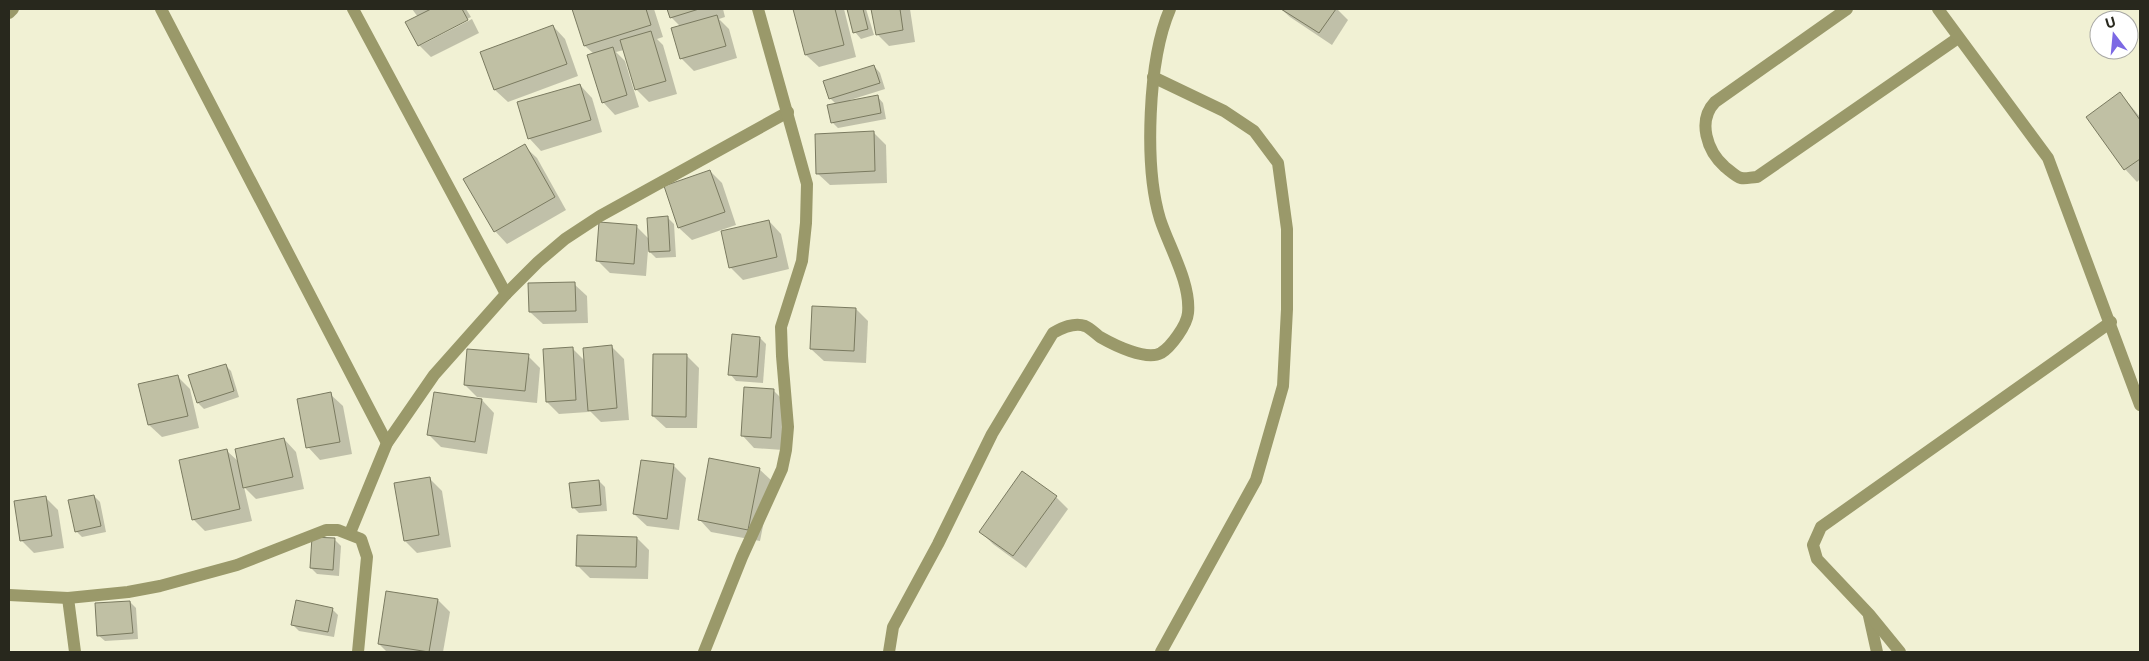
<svg xmlns="http://www.w3.org/2000/svg" width="2149" height="661" viewBox="0 0 2149 661" font-family="'Open Sans',sans-serif">
	<style>
		.shadow { fill: #0003 }
		.building { fill: #c0c0a4; stroke: #7a7a60 }
		.lines { fill: none; stroke-linecap: round; stroke-linejoin: round }
		.service { stroke: #9a996a; stroke-width: 12 }
		.minor { stroke: #9a996a; stroke-width: 12 }
	</style>
	<rect width="100%" height="100%" fill="#f1f1d4"/>
	<!-- shadow -->
	<g class="shadow">
		<polygon points="412,9 466,9 471,17 421,42 421,45 472,19 479,33 431,57 419,45 418,17"/>
		<polygon points="573,9 654,9 663,37 657,39 663,45 677,94 649,102 636,89 624,50 616,52 625,61 639,107 615,115 603,102 594,54 585,46"/>
		<polygon points="669,9 723,9 725,17 719,19 729,29 737,58 694,71 681,58 681,27 671,17"/>
		<polygon points="795,9 844,9 856,57 819,67 806,55"/>
		<polygon points="848,9 866,9 874,35 861,39 855,32"/>
		<polygon points="872,9 910,9 915,42 889,46 877,34"/>
		<polygon points="1281,9 1337,9 1348,20 1332,45 1290,17"/>
		<polygon points="553,26 565,39 578,76 508,102 495,90 481,52"/>
		<polygon points="874,66 880,73 885,89 850,100 850,102 877,96 883,103 886,119 838,128 832,122 836,104 830,98"/>
		<polygon points="580,85 592,98 602,132 541,151 529,138"/>
		<polygon points="2120,93 2140,117 2140,179 2137,182 2125,169"/>
		<polygon points="873,132 886,145 887,183 830,185 817,173"/>
		<polygon points="524,146 537,158 566,210 507,244 495,231"/>
		<polygon points="710,171 722,183 736,225 692,240 679,228 665,186"/>
		<polygon points="667,217 674,224 676,257 656,258 648,250 646,276 610,273 598,261 636,226 649,239"/>
		<polygon points="769,221 781,234 789,269 743,280 730,267"/>
		<polygon points="574,284 587,296 588,323 543,324 530,312"/>
		<polygon points="856,309 868,321 866,363 824,361 811,349"/>
		<polygon points="733,336 760,338 766,344 763,383 736,381 730,374"/>
		<polygon points="611,346 624,359 629,420 601,422 588,409 588,412 559,414 547,402 572,348 585,361"/>
		<polygon points="686,355 699,368 697,428 666,428 653,416"/>
		<polygon points="528,356 540,368 537,403 477,397 465,385"/>
		<polygon points="225,365 231,371 239,397 204,409 198,403"/>
		<polygon points="177,376 190,389 199,428 162,437 149,425 140,385"/>
		<polygon points="774,391 786,403 783,450 754,448 742,435"/>
		<polygon points="330,394 343,406 352,454 320,460 308,447"/>
		<polygon points="482,400 494,413 487,454 441,447 429,435"/>
		<polygon points="284,439 296,452 304,489 256,499 244,487 252,521 205,531 193,519 227,451 239,462"/>
		<polygon points="674,466 686,478 679,530 647,526 634,514"/>
		<polygon points="759,469 772,481 760,541 711,532 699,519"/>
		<polygon points="429,478 442,491 451,547 417,553 405,541"/>
		<polygon points="599,481 605,487 607,511 579,513 573,507"/>
		<polygon points="94,496 100,502 106,532 82,537 76,531"/>
		<polygon points="45,497 58,510 64,548 34,553 21,540"/>
		<polygon points="1056,497 1068,509 1026,568 993,544 981,532"/>
		<polygon points="637,538 649,550 648,579 590,578 577,565"/>
		<polygon points="335,540 341,546 339,576 317,574 311,568"/>
		<polygon points="438,600 450,612 443,652 387,652 379,644"/>
		<polygon points="130,602 136,608 138,639 105,641 98,635"/>
		<polygon points="332,609 338,615 334,637 299,631 293,625"/>
	</g>
	<!-- building -->
	<g class="building">
		<polygon points="431,9 462,9 468,20 418,46 405,22"/>
		<polygon points="572,9 646,9 651,25 584,46"/>
		<polygon points="667,9 699,9 670,18"/>
		<polygon points="793,9 835,9 844,45 805,55"/>
		<polygon points="847,9 863,9 868,29 853,33"/>
		<polygon points="871,9 900,9 903,30 876,35"/>
		<polygon points="1281,9 1336,9 1319,33"/>
		<polygon points="717,15 726,46 680,59 671,28"/>
		<polygon points="553,25 567,64 494,90 480,52"/>
		<polygon points="651,31 666,81 635,90 620,40"/>
		<polygon points="613,47 627,95 602,103 587,55"/>
		<polygon points="874,65 880,83 829,99 823,81"/>
		<polygon points="580,84 591,120 528,139 517,102"/>
		<polygon points="2120,92 2140,120 2140,159 2124,170 2086,117"/>
		<polygon points="878,95 881,113 831,123 827,105"/>
		<polygon points="874,131 875,171 816,174 815,134"/>
		<polygon points="525,144 555,197 494,232 463,179"/>
		<polygon points="710,170 725,212 678,228 664,186"/>
		<polygon points="668,216 670,251 649,252 647,218"/>
		<polygon points="769,220 777,257 729,268 721,231"/>
		<polygon points="599,222 637,225 634,264 596,261"/>
		<polygon points="575,282 576,311 529,312 528,283"/>
		<polygon points="812,306 856,308 854,351 810,349"/>
		<polygon points="732,334 760,337 757,377 728,375"/>
		<polygon points="612,345 617,408 588,411 583,348"/>
		<polygon points="573,347 576,400 546,402 543,349"/>
		<polygon points="467,349 529,354 525,391 464,385"/>
		<polygon points="653,354 687,354 686,417 652,416"/>
		<polygon points="226,364 234,391 197,403 188,375"/>
		<polygon points="178,375 188,416 148,425 138,384"/>
		<polygon points="744,387 774,389 771,438 741,436"/>
		<polygon points="331,392 340,442 306,448 297,399"/>
		<polygon points="434,392 482,399 475,442 427,435"/>
		<polygon points="284,438 293,477 243,488 235,449"/>
		<polygon points="227,449 240,509 192,520 179,460"/>
		<polygon points="709,458 760,468 748,530 698,520"/>
		<polygon points="641,460 674,464 667,519 633,514"/>
		<polygon points="1022,471 1057,496 1013,556 979,532"/>
		<polygon points="430,477 439,535 404,541 394,483"/>
		<polygon points="599,480 601,505 572,508 569,483"/>
		<polygon points="94,495 101,526 75,532 68,500"/>
		<polygon points="46,496 52,536 20,541 14,501"/>
		<polygon points="577,535 637,537 636,567 576,566"/>
		<polygon points="312,537 335,538 333,570 310,568"/>
		<polygon points="386,591 438,599 429,652 378,644"/>
		<polygon points="296,600 333,608 328,632 291,625"/>
		<polygon points="130,601 133,633 97,636 95,603"/>
	</g>
	<g class="lines">
		<!-- service -->
		<g class="service">
			<path d="M1847,9L1715,102C1697,121 1707,151 1725,167C1729,170 1736,177 1741,178C1746,179 1752,177 1757,177L1958,38"/>
			<polyline points="1938,9 2048,158 2140,405"/>
			<polyline points="68,598 75,652"/>
			<polyline points="1869,616 1877,652"/>
			<polyline points="1900,652 1869,614 1817,559 1813,545 1821,527 2111,322"/>
		</g>
		<!-- minor -->
		<g class="minor">
			<polyline points="161,9 387,443"/>
			<polyline points="353,9 506,294"/>
			<polyline points="9,13 13,9"/>
			<polyline points="1153,77 1224,111 1254,131 1278,163 1287,229 1287,309 1283,386 1256,480 1161,652"/>
			<polyline points="350,533 387,443 434,375 506,294 538,262 565,239 600,216 788,112"/>
			<polyline points="9,595 68,598 128,592 160,586 237,565 326,530 338,530 361,539 367,557 358,652"/>
			<polyline points="704,652 742,557 782,469 786,450 788,427 782,356 781,327 802,261 806,223 807,184 758,9"/>
			<path d="M889,652L893,627L938,544L992,434L1053,333C1062,328 1074,322 1085,326C1090,328 1096,334 1100,337C1114,345 1146,361 1161,353C1171,347 1187,325 1188,313C1191,283 1169,247 1160,219C1144,166 1148,60 1170,9"/>
		</g>
	</g>
	<!-- border -->
	<rect width="2149" height="661" fill="none" stroke="#28281d" stroke-width="20"/>
	<!-- north arrow -->
	<g transform="translate(2114 35) rotate(344)"><circle r="24" fill="#ffffff" stroke="#a9a9a5"/>
	<path d="M0-4L9 19L0 12L-9 19Z" fill="#7c69e4"/>
	<text y="-8" font-size="14" font-weight="bold" text-anchor="middle" fill="#28281d">U</text>
	</g>
</svg>
